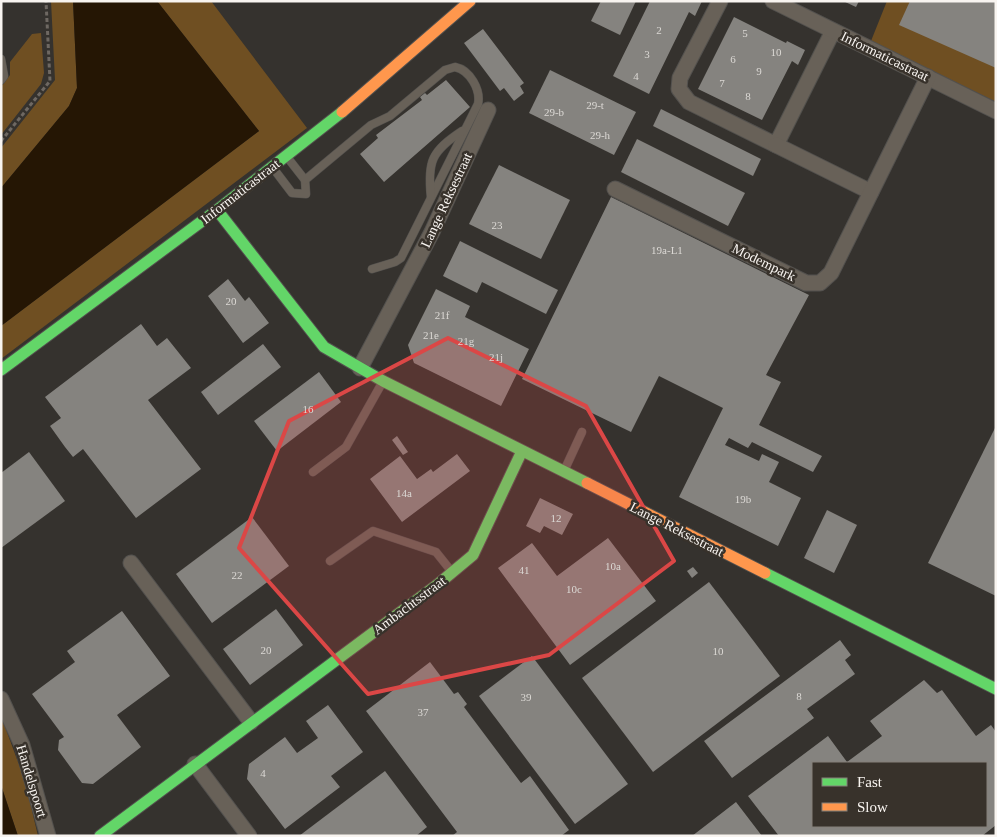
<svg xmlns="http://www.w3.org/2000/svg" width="997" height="837" viewBox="0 0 997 837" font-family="'Times New Roman',serif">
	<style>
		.green { fill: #6f4f22 }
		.water { fill: #251604 }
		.building { fill: #85837f; fill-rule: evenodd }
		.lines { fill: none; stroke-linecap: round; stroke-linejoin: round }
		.lane-casing { stroke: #53514e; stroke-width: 9 }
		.street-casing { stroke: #53514e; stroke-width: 17 }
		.fast-casing { stroke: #53514e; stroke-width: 13 }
		.slow-casing { stroke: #53514e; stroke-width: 13 }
		.path { stroke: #6e6862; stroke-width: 3; stroke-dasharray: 4 2.5; stroke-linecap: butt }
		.lane { stroke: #686158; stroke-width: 8 }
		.street { stroke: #686158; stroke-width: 15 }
		.fast { stroke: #63d668; stroke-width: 11 }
		.slow { stroke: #ff974d; stroke-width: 11 }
		.marked { fill: #db4746; fill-opacity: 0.2; stroke: #db4746; stroke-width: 4; stroke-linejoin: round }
		.labels { text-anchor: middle; stroke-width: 5; stroke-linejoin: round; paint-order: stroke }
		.number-label { font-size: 11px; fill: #dbd8d4 }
		.street-label { font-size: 14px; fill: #f8f4f0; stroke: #38322b }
	</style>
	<rect width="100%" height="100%" fill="#35322e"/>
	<!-- green -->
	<g class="green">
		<polygon points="51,1 73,1 77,88 69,106 1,188 1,148 55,80"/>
		<polygon points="157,1 211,1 307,128 1,359 1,326 259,131"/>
		<polygon points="887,1 996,1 996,102 871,41"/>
		<polygon points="41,33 44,73 41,84 1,135 1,87 10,75 10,62 32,34"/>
		<polygon points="1,716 25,781 38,836 18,836 1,785"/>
	</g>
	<!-- water -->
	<g class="water">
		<polygon points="73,1 157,1 259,131 1,326 1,188 69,106 77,88"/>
		<polygon points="1,785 18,836 1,836"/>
	</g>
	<!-- building -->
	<g class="building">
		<polygon points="601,1 636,1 620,35 591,21"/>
		<polygon points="650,1 702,1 695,16 689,12 649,94 613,76"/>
		<polygon points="843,1 859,1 856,7"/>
		<polygon points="910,1 996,1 996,68 899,25"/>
		<polygon points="734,17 786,43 787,41 805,50 798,65 792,61 762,120 698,89"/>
		<polygon points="483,29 524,83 520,86 524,93 514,101 504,88 500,91 464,43"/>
		<polygon points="550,70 636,112 614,155 529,113"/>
		<polygon points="446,80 470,107 384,182 360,154 378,138 376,135 422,100 420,97 425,93 427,95"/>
		<polygon points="661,109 761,159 753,176 653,126"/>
		<polygon points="637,139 745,193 728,226 621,172"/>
		<polygon points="499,165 570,200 541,259 469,224"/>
		<polygon points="611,197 809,295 766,375 781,382 759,425 822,456 813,472 752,442 748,448 729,438 725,445 759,461 762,454 779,462 769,482 801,498 778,546 679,497 723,408 659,376 631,432 522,379"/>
		<polygon points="460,241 558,290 546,314 482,282 477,293 443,276"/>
		<polygon points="228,279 245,301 249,297 269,323 243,343 208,296"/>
		<polygon points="436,289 470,306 465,317 529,349 501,406 414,363 408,345"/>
		<polygon points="141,324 157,346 167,338 191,368 148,400 201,469 136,518 83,449 73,457 65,447 50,426 61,418 45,397"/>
		<polygon points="263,344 281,367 218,415 201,392"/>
		<polygon points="319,372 341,402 277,451 254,421"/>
		<polygon points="996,426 996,596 928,563"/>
		<polygon points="397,436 408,452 403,455 392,440"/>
		<polygon points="29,452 65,501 1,548 1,473"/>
		<polygon points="457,454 470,471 402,522 370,479 400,456 417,479 431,469 433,472"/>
		<polygon points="540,498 573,514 562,535 544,526 540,533 526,526"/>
		<polygon points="827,510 857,525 834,573 804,558"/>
		<polygon points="252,517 289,566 212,623 176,574"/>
		<polygon points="608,538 656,601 570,665 498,568 532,543 557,576"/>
		<polygon points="693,567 698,573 692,578 687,571"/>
		<polygon points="709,582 780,676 653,772 582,678"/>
		<polygon points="276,609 303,645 250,685 223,649"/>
		<polygon points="122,611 170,676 117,715 141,747 93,784 82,783 58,750 59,740 64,737 32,694 75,662 67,651"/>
		<polygon points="840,640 851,655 845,660 855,674 807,709 814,718 732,778 704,741"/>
		<polygon points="532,656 628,784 575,824 479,696"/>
		<polygon points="430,662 454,694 458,692 467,704 464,707 521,783 530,776 569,830 561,836 452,836 457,832 366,711"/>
		<path d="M924,680L937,693L942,690L976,736L991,725L996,732V825L982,836H779L748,796L828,736L847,762L882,736L870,721ZM813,763H986V826H813Z"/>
		<polygon points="328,705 363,752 331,776 340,787 285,829 247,779 249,764 285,737 297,753 318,738 306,721"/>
		<polygon points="385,771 427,827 416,836 299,836"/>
		<polygon points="736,802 762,836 692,836 705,826"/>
	</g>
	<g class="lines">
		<defs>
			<g id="lane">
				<polyline points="1,59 4,76 1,80"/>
				<polyline points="273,168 292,193 306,194 305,180 287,157"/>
				<path d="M305,180L371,125L390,116L445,70L455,67C470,70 481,90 478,104L401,258L395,262L372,269"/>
				<path d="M431,197C427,161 432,151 462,131"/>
				<polyline points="564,471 582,432"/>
				<polyline points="313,472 346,447 382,383"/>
				<polyline points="330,561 373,531 436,552 452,572"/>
			</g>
			<g id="street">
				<polyline points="720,1 680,78 679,89 689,102 776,145 833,31"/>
				<polyline points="773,1 996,111"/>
				<polyline points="776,145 871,192"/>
				<polyline points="615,189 806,283 820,283 831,273 928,77"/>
				<polyline points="360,368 432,232 488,110"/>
				<polyline points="131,563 251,722"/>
				<polyline points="1,699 22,745 48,836"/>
				<polyline points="195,764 249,836"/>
			</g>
			<g id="fast">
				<polyline points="217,210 324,347 383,381 587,483"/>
				<polyline points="1,370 217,210 342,112"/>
				<polyline points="765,573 996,689"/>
				<polyline points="100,836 437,585 473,555 522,451"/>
			</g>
			<g id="slow">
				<polyline points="342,112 470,1"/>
				<polyline points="587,483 765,573"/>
			</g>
		</defs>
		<!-- lane casing -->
		<use href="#lane" class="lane-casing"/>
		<!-- street casing -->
		<use href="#street" class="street-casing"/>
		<!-- fast casing -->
		<use href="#fast" class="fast-casing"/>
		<!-- slow casing -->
		<use href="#slow" class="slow-casing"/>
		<!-- path -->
		<polyline class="path" points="1,141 50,81 46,1"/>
		<!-- lane -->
		<use href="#lane" class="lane"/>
		<!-- street -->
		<use href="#street" class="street"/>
		<!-- fast -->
		<use href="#fast" class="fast"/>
		<!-- slow -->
		<use href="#slow" class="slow"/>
	</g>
	<!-- marked area -->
	<path class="marked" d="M448,338L586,406L674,561L549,655L368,694L239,548L289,421Z"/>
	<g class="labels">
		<!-- number labels -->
		<g class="number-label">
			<text x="659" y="34">2</text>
			<text x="745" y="37">5</text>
			<text x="776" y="56">10</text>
			<text x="647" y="58">3</text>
			<text x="733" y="63">6</text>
			<text x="759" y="75">9</text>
			<text x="636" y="80">4</text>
			<text x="722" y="87">7</text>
			<text x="748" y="100">8</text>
			<text x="595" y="109">29-t</text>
			<text x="554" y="116">29-b</text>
			<text x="600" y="139">29-h</text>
			<text x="497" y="229">23</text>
			<text x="667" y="254">19a-L1</text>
			<text x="231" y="305">20</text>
			<text x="442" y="319">21f</text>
			<text x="431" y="339">21e</text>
			<text x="466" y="345">21g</text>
			<text x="496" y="361">21j</text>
			<text x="308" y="413">16</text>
			<text x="404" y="497">14a</text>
			<text x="743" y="503">19b</text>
			<text x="556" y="522">12</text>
			<text x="613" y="570">10a</text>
			<text x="524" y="574">41</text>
			<text x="237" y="579">22</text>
			<text x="574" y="593">10c</text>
			<text x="266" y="654">20</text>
			<text x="718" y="655">10</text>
			<text x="799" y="700">8</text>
			<text x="526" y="701">39</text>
			<text x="423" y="716">37</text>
			<text x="263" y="777">4</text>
		</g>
		<!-- street labels -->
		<g class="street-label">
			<text transform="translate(885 56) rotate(26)" y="5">Informaticastraat</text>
			<text transform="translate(240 191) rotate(-38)" y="5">Informaticastraat</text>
			<text transform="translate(446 200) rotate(-65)" y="5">Lange Reksestraat</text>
			<text transform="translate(764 262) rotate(26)" y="5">Modempark</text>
			<text transform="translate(677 529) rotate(27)" y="5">Lange Reksestraat</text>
			<text transform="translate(409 605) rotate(-37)" y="5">Ambachtsstraat</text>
			<text transform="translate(32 781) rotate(73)" y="5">Handelspoort</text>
		</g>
	</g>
	<!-- border -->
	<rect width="997" height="837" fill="none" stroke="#f8f4f0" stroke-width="5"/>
	<!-- legend -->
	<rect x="812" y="762" width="175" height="65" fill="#38322b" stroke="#85807a"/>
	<rect x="822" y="778" width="25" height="8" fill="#63d668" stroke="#85807a"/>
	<text x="857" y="787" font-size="15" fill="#f8f4f0">Fast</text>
	<rect x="822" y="803" width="25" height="8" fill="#ff974d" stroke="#85807a"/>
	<text x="857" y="812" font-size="15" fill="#f8f4f0">Slow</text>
</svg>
